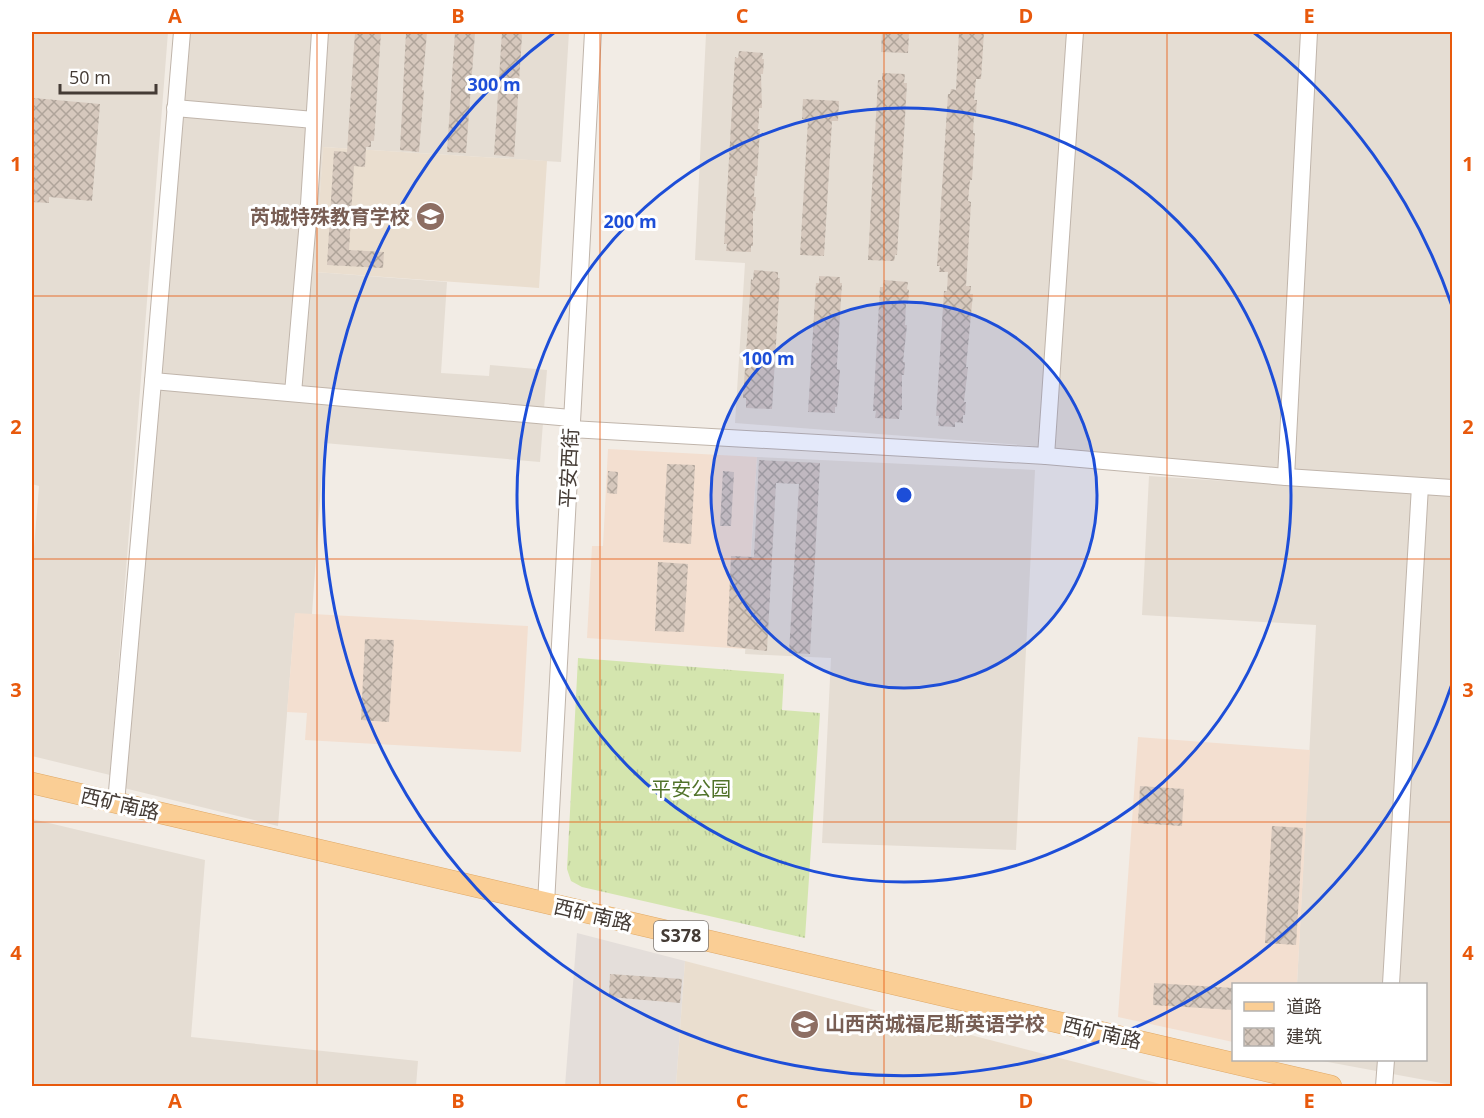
<svg xmlns="http://www.w3.org/2000/svg" width="1484" height="1118" viewBox="0 0 1484 1118" font-family="'Open Sans','Noto Sans SC',sans-serif">
	<style>
		.residential { fill: #e5ddd3 }
		.commercial { fill: #f3dfd0 }
		.industrial { fill: #e4deda }
		.education { fill: #eadecf }
		.grass { fill: url(#grass-tufts) }
		.building { fill: url(#building-cross-hatch) }
		.lines { fill: none; stroke-linecap: round; stroke-linejoin: round }
		.minor-casing { stroke: #c0b5ab; stroke-width: 18 }
		.major-casing { stroke: #dfa866; stroke-width: 22 }
		.minor { stroke: #fff; stroke-width: 16 }
		.major { stroke: #face95; stroke-width: 21 }
		.grid { fill: none; stroke: #e8590c; stroke-width: 1.5; stroke-opacity: 0.55 }
		.ring { fill: none; stroke: #1d4ed8; stroke-width: 3 }
		.labels { text-anchor: middle; stroke-width: 6; stroke-linejoin: round; paint-order: stroke }
		.shield { fill: #fff; stroke: #7c7672; stroke-width: 1.5 }
		.shield-label { font-size: 18px; font-weight: bold; fill: #443b35 }
		.education-label { font-size: 20px; font-weight: bold; fill: #785e54; stroke: #fff; text-anchor: end }
		.street-label { font-size: 20px; fill: #443b35; stroke: #fff }
		.park-label { font-size: 20px; fill: #51732a; stroke: #fff }
		.centre { fill: #1d4ed8; stroke: #fff; stroke-width: 3 }
		.ring-label { font-size: 18px; text-anchor: middle; font-weight: bold; fill: #1d4ed8; stroke: #fff; stroke-width: 6; stroke-linejoin: round; paint-order: stroke }
		.neatline { fill: none; stroke: #e8590c; stroke-width: 2 }
		.grid-label { font-size: 20px; text-anchor: middle; font-weight: bold; fill: #e8590c }
	</style>
	<defs>
		<pattern id="grass-tufts" width="24" height="20" patternUnits="userSpaceOnUse" patternTransform="scale(1.5)"><rect width="24" height="20" fill="#d4e5ae"/><path d="M3 7l-1-3M5 7V3M7 7l1-3M15 17l-1-3M17 17v-4M19 17l1-3" fill="none" stroke="#b7c596"/></pattern>
		<pattern id="building-cross-hatch" width="8" height="8" patternUnits="userSpaceOnUse" patternTransform="scale(1.5)"><rect width="8" height="8" fill="#d6c8bd"/><path d="M0 0l8 8M0 8l8-8" fill="none" stroke="#afa49a"/></pattern>
	</defs>
	<rect width="100%" height="100%" fill="#f2ece5"/>
	<!-- residential -->
	<g class="residential">
		<polygon points="32,32 168,32 110,775 32,756 32,572 39,486 32,484"/>
		<polygon points="186,32 569,32 561,162 323,147 315,272 447,282 441,373 489,376 490,365 547,370 540,462 324,443 312,614 295,614 278,826 124,788"/>
		<polygon points="714,32 1452,32 1452,482 1033,451 1033,446 735,423 745,263 695,260 706,34 713,34"/>
		<polygon points="757,457 1035,470 1016,850 822,843 831,658 745,654"/>
		<polygon points="1149,476 1452,496 1452,1085 1317,1060 1426,1060 1426,984 1297,984 1316,625 1142,615"/>
		<polygon points="32,819 205,860 191,1037 418,1061 416,1086 32,1086"/>
	</g>
	<!-- commercial -->
	<g class="commercial">
		<polygon points="608,449 757,457 745,649 587,638 592,546 603,546"/>
		<polygon points="295,613 528,626 521,752 305,740 307,713 287,712"/>
		<polygon points="1138,737 1310,750 1297,984 1234,984 1233,1042 1118,1017"/>
	</g>
	<!-- industrial -->
	<polygon class="industrial" points="577,933 685,961 676,1086 565,1086"/>
	<!-- education -->
	<g class="education">
		<polygon points="323,147 547,161 539,288 315,272"/>
		<polygon points="685,961 1168,1086 676,1086"/>
	</g>
	<!-- grass -->
	<polygon class="grass" points="578,658 784,674 782,710 820,713 805,938 582,887 571,881 567,869"/>
	<!-- building -->
	<g class="building">
		<polygon points="355,32 381,32 374,141 371,141 371,147 366,147 365,167 354,166 349,250 384,252 383,268 327,265 334,151 347,152"/>
		<polygon points="406,32 427,32 422,90 424,90 419,152 400,150"/>
		<polygon points="455,32 474,32 475,33 466,153 447,152"/>
		<polygon points="502,32 521,32 522,36 514,157 494,155"/>
		<polygon points="882,32 909,32 908,53 881,52"/>
		<polygon points="959,32 984,32 981,79 976,79 974,100 977,100 976,114 974,114 973,133 975,133 972,180 970,180 968,201 971,202 966,286 971,286 970,294 973,294 966,367 968,367 964,402 966,402 965,415 963,415 963,423 955,422 955,427 938,426 939,416 936,416 944,291 947,291 948,272 939,272 940,266 937,266 948,94 950,94 951,89 956,90"/>
		<polygon points="739,51 763,53 762,59 764,59 763,74 761,74 762,108 759,108 759,118 758,129 760,129 757,176 755,176 754,197 756,197 755,211 753,211 753,246 751,246 751,252 726,251 727,244 724,244 735,57 738,58"/>
		<polygon points="882,73 905,74 904,83 907,83 897,255 895,255 894,261 868,260 878,80 882,80"/>
		<polygon points="34,98 100,104 92,201 49,197 49,203 32,202 32,129"/>
		<polygon points="803,99 839,101 838,121 832,121 824,256 800,255 808,120 802,119"/>
		<polygon points="754,270 778,272 778,278 780,278 772,409 746,408 746,398 743,398 751,279 753,280"/>
		<polygon points="819,276 840,277 840,283 842,283 837,363 837,369 840,370 837,407 835,407 835,413 808,412 816,283 819,283"/>
		<polygon points="884,280 908,282 907,289 909,290 908,304 906,304 905,325 907,325 903,362 905,362 904,375 902,375 902,410 900,410 899,419 875,418 876,411 873,411 880,287 883,287"/>
		<polygon points="759,460 820,463 810,654 789,653 799,484 776,483 767,651 727,646 731,556 754,557"/>
		<polygon points="667,464 695,465 691,544 663,542"/>
		<polygon points="608,471 618,472 617,494 607,493"/>
		<polygon points="723,471 734,472 731,526 720,526"/>
		<polygon points="658,562 688,564 684,632 655,631"/>
		<polygon points="365,639 394,640 389,722 361,720"/>
		<polygon points="1140,786 1184,789 1182,826 1138,823"/>
		<polygon points="1272,826 1303,828 1296,945 1265,943"/>
		<polygon points="610,974 682,979 680,1003 609,997"/>
		<polygon points="1154,983 1233,988 1233,1010 1153,1005"/>
	</g>
	<g class="lines">
		<defs>
			<g id="minor">
				<polyline points="175,108 314,120"/>
				<polyline points="153,381 571,418"/>
				<polyline points="293,393 308,220 320,32"/>
				<polyline points="571,429 1046,456 1286,477 1452,488"/>
				<polyline points="1046,456 1075,32"/>
				<polyline points="1286,477 1309,32"/>
				<polyline points="116,803 153,381 182,32"/>
				<polyline points="546,904 593,32"/>
				<polyline points="1391,984 1420,486"/>
				<polyline points="1384,1086 1386,1060"/>
			</g>
			<polyline id="major" points="32,783 1331,1086"/>
		</defs>
		<!-- minor casing -->
		<use href="#minor" class="minor-casing"/>
		<!-- major casing -->
		<use href="#major" class="major-casing"/>
		<!-- minor -->
		<use href="#minor" class="minor"/>
		<!-- major -->
		<use href="#major" class="major"/>
	</g>
	<!-- grid -->
	<path class="grid" d="M317,32V1086M600,32V1086M884,32V1086M1167,32V1086M32,296H1452M32,559H1452M32,822H1452"/>
	<!-- distance rings -->
	<circle cx="904" cy="495" r="193" fill="#1d4ed8" fill-opacity=".12"/>
	<g class="ring">
		<circle cx="904" cy="495" r="193"/>
		<circle cx="904" cy="495" r="387"/>
		<path d="M1452 684A580 580 0 1 1 555 32M1253 32A580 580 0 0 1 1452 306"/>
	</g>
	<!-- icons -->
	<defs>
		<symbol id="school-disc" viewBox="-11 -11 22 22"><circle r="9.5" fill="#8d6e63" stroke="#fff"/><path d="M0-5L7-2L0 1L-7-2ZM-4 1L0 2.5L4 1V4Q0 6-4 4Z" fill="#fff"/></symbol>
	</defs>
	<g fill-rule="evenodd">
		<use href="#school-disc" x="414" y="200" width="33" height="33"/>
		<use href="#school-disc" x="788" y="1008" width="33" height="33"/>
	</g>
	<g class="labels">
		<!-- shield labels -->
		<rect class="shield" x="654" y="921" width="54" height="30" rx="4.5"/>
		<g class="shield-label">
			<text x="681" y="942">S378</text>
		</g>
		<!-- education labels -->
		<g class="education-label">
			<text x="410" y="224">芮城特殊教育学校</text>
			<text x="825" y="1031" text-anchor="start">山西芮城福尼斯英语学校</text>
		</g>
		<!-- street labels -->
		<g class="street-label">
			<text transform="translate(569 468) rotate(-87)" y="7">平安西街</text>
			<text transform="translate(120 804) rotate(13)" y="7">西矿南路</text>
			<text transform="translate(593 915) rotate(13)" y="7">西矿南路</text>
			<text transform="translate(1102 1033) rotate(13)" y="7">西矿南路</text>
		</g>
		<!-- park labels -->
		<g class="park-label">
			<text x="691" y="796">平安公园</text>
		</g>
	</g>
	<circle cx="904" cy="495" r="9" class="centre"/>
	<g class="ring-label">
		<text x="494" y="91">300 m</text>
		<text x="630" y="228">200 m</text>
		<text x="768" y="365">100 m</text>
	</g>
	<!-- border -->
	<rect width="1484" height="1118" fill="none" stroke="#ffffff" stroke-width="66"/>
	<!-- legend -->
	<rect x="1232" y="983" width="195" height="78" fill="#ffffff" stroke="#b4b1ae" stroke-width="1.5"/>
	<rect x="1244" y="1002" width="30" height="9" fill="#face95" stroke="#b4b1ae" stroke-width="1.5"/>
	<text x="1286" y="1013" font-size="18" fill="#443b35">道路</text>
	<rect x="1244" y="1028" width="30" height="18" fill="url(#building-cross-hatch)" stroke="#b4b1ae" stroke-width="1.5"/>
	<text x="1286" y="1043" font-size="18" fill="#443b35">建筑</text>
	<!-- scale -->
	<path d="M60 84v9h96v-9" fill="none" stroke="#443b35" stroke-width="3"/>
	<text x="69" y="84" font-size="18" fill="#443b35" stroke="#ffffff" stroke-width="4.5" paint-order="stroke">50 m</text>
	<rect x="33" y="33" width="1418" height="1052" class="neatline"/>
	<g class="grid-label">
		<text x="175" y="23">A</text>
		<text x="458" y="23">B</text>
		<text x="742" y="23">C</text>
		<text x="1026" y="23">D</text>
		<text x="1309" y="23">E</text>
		<text x="16" y="171">1</text>
		<text x="1468" y="171">1</text>
		<text x="16" y="434">2</text>
		<text x="1468" y="434">2</text>
		<text x="16" y="697">3</text>
		<text x="1468" y="697">3</text>
		<text x="16" y="960">4</text>
		<text x="1468" y="960">4</text>
		<text x="175" y="1108">A</text>
		<text x="458" y="1108">B</text>
		<text x="742" y="1108">C</text>
		<text x="1026" y="1108">D</text>
		<text x="1309" y="1108">E</text>
	</g>
</svg>
